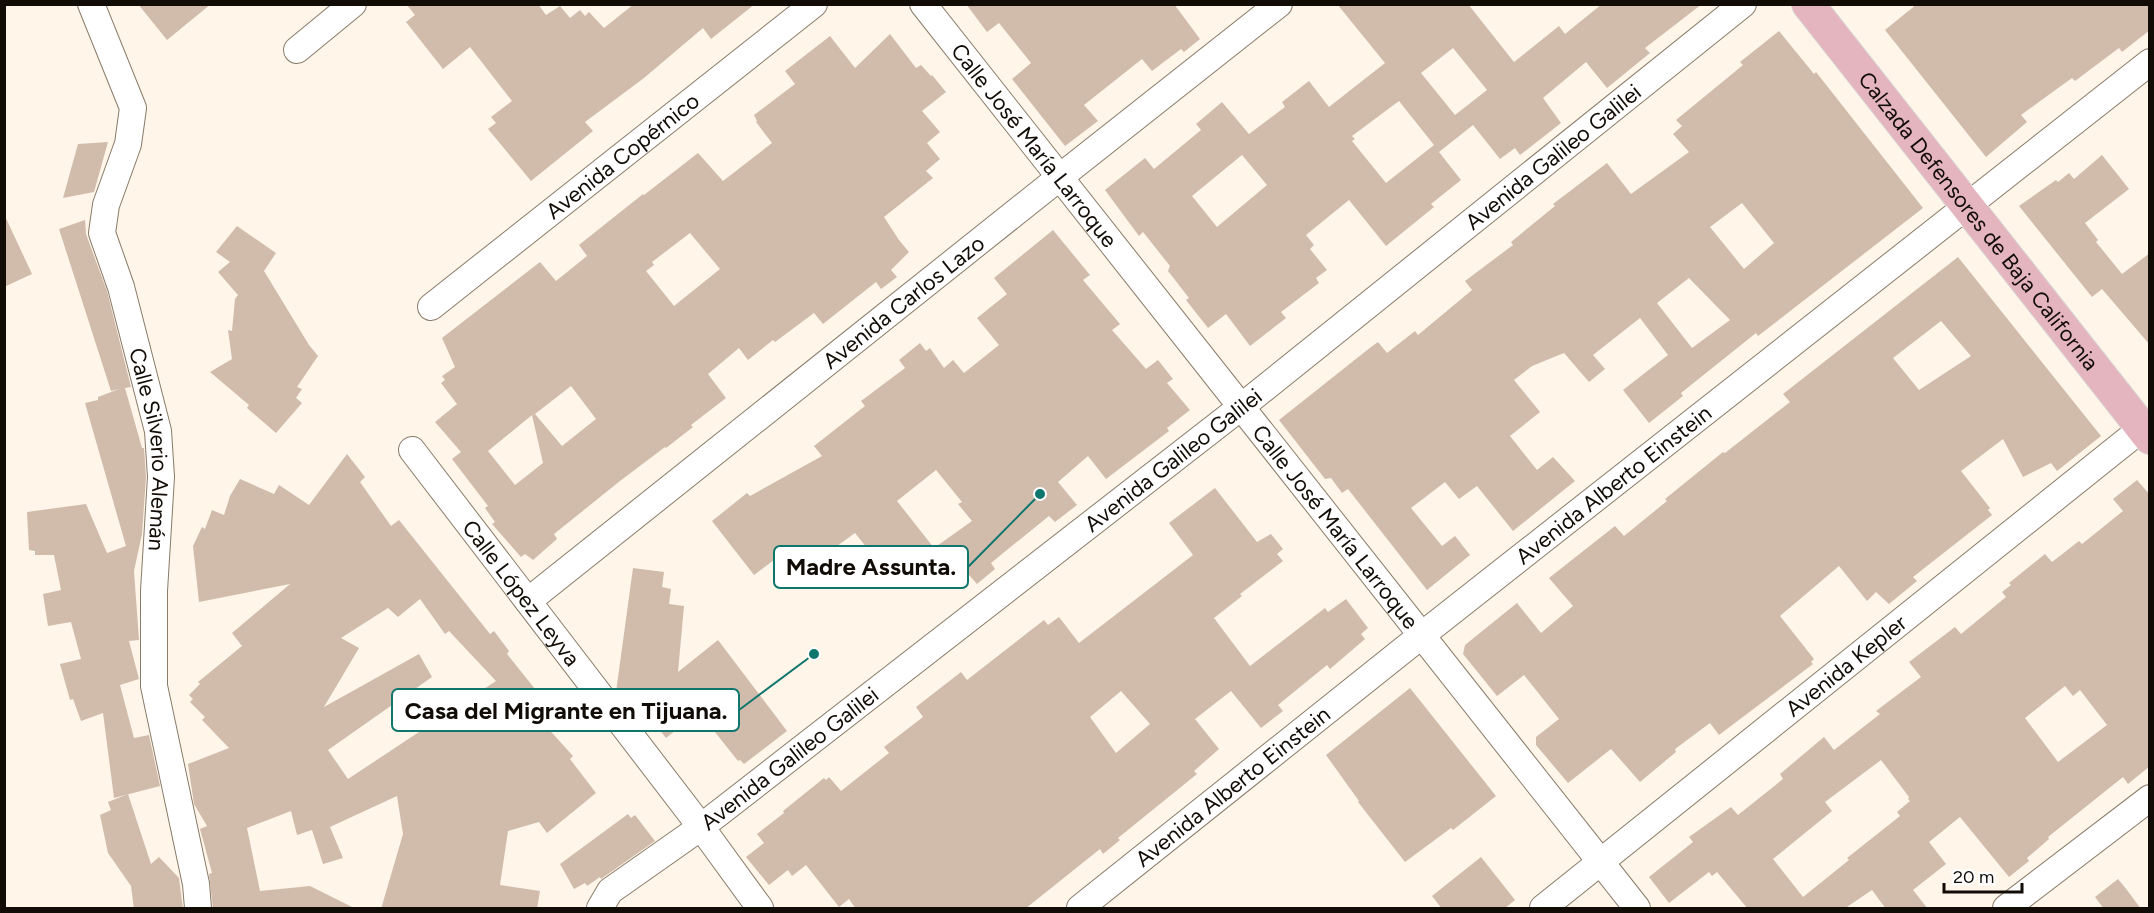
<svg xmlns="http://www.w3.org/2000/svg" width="2154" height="913" viewBox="0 0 2154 913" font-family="Figtree,sans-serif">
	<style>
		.building { fill: #d1bcac; fill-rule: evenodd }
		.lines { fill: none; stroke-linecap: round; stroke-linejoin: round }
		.minor-casing { stroke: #8a7b69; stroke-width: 28 }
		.major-casing { stroke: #d9d8d7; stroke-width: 34 }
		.minor { stroke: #fff; stroke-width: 26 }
		.major { stroke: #e4b5be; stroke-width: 32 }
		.labels { text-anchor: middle; stroke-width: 5; stroke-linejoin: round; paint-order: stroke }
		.street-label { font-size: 22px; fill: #120c06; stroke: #fff }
		.leader { fill: none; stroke: #0f766e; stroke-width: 2 }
		.callout-dot { fill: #0f766e; stroke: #fff; stroke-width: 2 }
		.callout { fill: #fff; stroke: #0f766e; stroke-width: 2 }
		.callout-label { font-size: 24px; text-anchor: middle; font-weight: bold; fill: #120c06 }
	</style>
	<rect width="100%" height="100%" fill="#fff5e9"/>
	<!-- building -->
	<g class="building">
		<polygon points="138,4 211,4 167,40"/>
		<polygon points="406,4 538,4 546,15 560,6 570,18 580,10 585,16 589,12 604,28 634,4 755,4 711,39 703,28 644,78 585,122 593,131 531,181 488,129 496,123 491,117 512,101 470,47 443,69 406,22 415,15"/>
		<polygon points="966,4 1174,4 1200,39 1184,52 1181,49 1152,71 1142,59 1084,105 1098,121 1065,146 1012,79 1031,63 999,23 987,32"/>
		<path d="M1337,4H1468L1514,62L1559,26L1565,34L1602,4H1702L1645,48L1650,53L1607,88L1586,62L1543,98L1561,123L1520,155L1515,148L1500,159L1473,125L1439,152L1461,180L1431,204L1434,207L1386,246L1349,200L1306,235L1314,245L1310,249L1327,270L1316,278L1319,283L1281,312L1286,318L1250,346L1226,314L1208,328L1186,300L1189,298L1168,271L1170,266L1143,232L1139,236L1105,190L1145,158L1154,169L1201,130L1196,124L1222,102L1249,134L1285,107L1282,102L1309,81L1329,107L1385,63ZM1453,48L1487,90L1455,115L1421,73ZM1399,101L1434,145L1386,183L1352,141L1355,139L1352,136ZM1242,155L1267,185L1217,227L1192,196Z"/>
		<polygon points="1917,4 2150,4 2150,30 2122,52 2119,48 2075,81 2072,78 2021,115 2027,122 1986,157 1885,30"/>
		<path d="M1779,31L1814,74L1816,72L1923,208L1758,336L1756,333L1681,393L1683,396L1649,423L1623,390L1668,355L1640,318L1593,355L1605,369L1589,382L1564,353L1532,366L1514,380L1540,412L1510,436L1537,470L1553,457L1575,481L1513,531L1477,486L1459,499L1445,482L1411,508L1442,546L1455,536L1470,555L1427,590L1348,489L1342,493L1331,478L1325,479L1279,420L1371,347L1378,342L1387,353L1415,331L1418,335L1472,290L1465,281L1513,245L1511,242L1555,206L1553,204L1607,163L1631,194L1689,152L1673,134L1682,126L1676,120L1743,65L1740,62ZM1742,203L1774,243L1744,269L1710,227ZM1689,278L1730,320L1692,348L1657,303Z"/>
		<path d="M890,34L916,68L921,65L931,76L932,75L946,92L922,111L940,132L927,143L940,159L926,171L933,178L884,217L899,240L909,252L891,270L897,277L881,289L876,282L823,324L814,313L775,342L773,340L748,360L739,348L708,374L726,398L691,425L693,427L666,448L665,447L620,481L554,534L557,539L533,560L525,554L521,557L492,524L495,522L485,508L488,506L452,459L461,452L435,422L457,404L441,383L445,380L442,376L455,367L442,338L540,262L556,281L587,256L579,245L643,194L644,195L698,153L723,181L772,143L756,122L757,121L754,115L795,84L785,71L830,36L855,68ZM690,233L720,269L674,306L646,271L654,265L652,262ZM571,386L596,419L562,446L535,414ZM532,415L543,463L515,485L488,451Z"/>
		<polygon points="108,142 94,192 63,198 78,144"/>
		<polygon points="2102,155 2129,189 2085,223 2098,240 2096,242 2122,274 2150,253 2150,345 2102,289 2092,297 2019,206 2056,180 2058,182 2069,173 2074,179"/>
		<polygon points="4,214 32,274 4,287"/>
		<polygon points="85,220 86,234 107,291 131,387 125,388 142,448 144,448 146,477 142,534 134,571 139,640 129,641 139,679 120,685 134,738 149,735 160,786 114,798 103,713 81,721 73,699 70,700 60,664 81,659 71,622 48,626 43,594 61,590 54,555 35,555 35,551 29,550 27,512 86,504 107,553 126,546 85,403 98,400 98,397 119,389 111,391 59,229"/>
		<polygon points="237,226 276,253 264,271 309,345 318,356 297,387 302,389 296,398 302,403 276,433 247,408 249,405 210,372 232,359 228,330 232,331 235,299 238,295 218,272 230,262 216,252"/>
		<path d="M1053,230L1090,275L1083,280L1120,324L1112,330L1146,369L1158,360L1173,379L1167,383L1190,410L1167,428L1169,431L1106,479L1088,456L1058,482L1077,505L1055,522L1049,516L991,563L995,569L977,584L969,575L964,578L954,566L949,571L943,565L917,587L904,576L895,583L855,533L790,580L774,560L754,575L712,521L747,493L750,496L822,456L814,446L865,406L861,401L905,368L899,360L920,343L926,351L930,348L944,368L953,360L964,373L999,345L977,318L1007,294L994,278ZM936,470L962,502L958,504L972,521L934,548L897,501Z"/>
		<path d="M1958,257L2101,436L2057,471L2051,463L2023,477L2003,439L1961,471L1990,508L1988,510L1992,515L1913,577L1917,581L1889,604L1876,592L1867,601L1839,566L1780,616L1814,659L1811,662L1813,664L1719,735L1710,723L1675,749L1676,752L1640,782L1611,749L1568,783L1536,745V737L1559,719L1524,675L1497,696L1463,654L1465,645L1517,603L1541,633L1573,606L1549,578L1615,526L1624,536L1667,501L1665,499L1723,452L1725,453L1790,402L1783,394ZM1941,321L1971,356L1919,390L1893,358Z"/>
		<path d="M347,454L365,477L360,482L391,526L399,520L490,634L494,631L509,651L507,654L555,714L544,724L573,756L570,759L596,793L547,833L539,822L508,831L500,885L540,891L537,909H381L403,834L397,796L330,827L343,858L323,864L312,830L297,835L291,811L247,828L260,891L310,886L356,909H213L209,874L212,873L200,829L207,826L194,804L188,764L229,748L202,720L205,717L190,702L193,699L189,695L200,684L198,682L242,646L232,633L290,584L199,602L193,546L202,527L205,529L212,510L224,515L230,496L240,479L274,494L279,485L309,505ZM420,599L445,634L449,631L496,681L348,779L328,750L432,677L419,654L324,707L359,648L341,638L388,608L398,617Z"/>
		<path d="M2137,480L2150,495V766L2128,784L2123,777L2048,837L2049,839L2027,858L2029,861L2009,877L1960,817L1929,842L1946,864L1913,890L1928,909H1886L1872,890L1844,909H1748L1717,872L1712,876L1709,872L1669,903L1649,877L1693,842L1689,837L1731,807L1738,815L1783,779L1780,774L1824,737L1834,750L1880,714L1876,711L1921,677L1909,662L1955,627L1961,634L2006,597L2002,592L2011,585L2009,583L2045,554L2052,562L2079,541L2082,544L2123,511L2113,499ZM2065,686L2073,696L2080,690L2107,725L2058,762L2025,718ZM1881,760L1909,797L1908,799L1910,801L1897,812L1900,816L1847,858L1849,860L1803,897L1773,859L1832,811L1825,802Z"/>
		<path d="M1215,488L1257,542L1271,534L1283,549L1277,554L1283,561L1240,594L1242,596L1214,618L1250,666L1325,608L1328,612L1346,599L1368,628L1361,634L1365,639L1330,669L1327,665L1278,705L1283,711L1261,728L1231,691L1195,719L1219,749L1194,771L1197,774L1118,838L1120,840L1103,854L1100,849L1025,909H856L849,899L839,907L806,865L792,876L788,870L769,885L746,857L764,843L757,834L784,813L783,811L824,778L826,780L829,777L841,791L889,753L884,747L923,717L916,707L961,672L967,680L1044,620L1048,625L1059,617L1079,643L1193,555L1169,523ZM1121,691L1150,724L1116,753L1090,717Z"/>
		<polygon points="633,568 664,572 662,587 671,589 669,604 684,606 678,672 718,640 787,731 744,764 740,760 738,761 699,712 666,738 632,695 616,692"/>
		<polygon points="1410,688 1496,796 1453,830 1451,828 1405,862 1358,802 1359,801 1326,755"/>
		<polygon points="128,794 151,864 159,857 179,878 183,909 134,909 131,886 108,853 100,815 111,810 108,802"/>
		<polygon points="628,814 631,818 635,815 655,841 601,879 600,877 587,886 585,883 574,889 560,864"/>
		<polygon points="1481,857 1515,900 1504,909 1442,909 1432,896"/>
		<polygon points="2118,879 2127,890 2141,909 2104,909 2095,897"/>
	</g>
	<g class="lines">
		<defs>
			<g id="minor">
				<path id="s1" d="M91,4L133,108L128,144L106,205L102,233L121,287L158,431L161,477L154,591V686L196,884L198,908"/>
				<path id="s2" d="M923,4L1637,908"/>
				<polyline points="297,50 353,4"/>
				<path id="s3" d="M431,307L814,4"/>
				<path id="s4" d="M412,450L701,827L760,908"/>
				<path id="s5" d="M528,601L1060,177L1279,4"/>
				<path id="s6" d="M600,908L610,891L701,827L1241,407L1743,4"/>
				<path id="s7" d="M1080,908L1422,635L2150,62"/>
				<path id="s8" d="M1543,908L2150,422"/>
				<polyline points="2006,908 2150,798"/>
			</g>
			<g id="major">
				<path id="s9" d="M1808,4L2150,438"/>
			</g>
		</defs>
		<!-- minor casing -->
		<use href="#minor" class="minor-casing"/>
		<!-- major casing -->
		<use href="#major" class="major-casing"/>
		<!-- minor -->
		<use href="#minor" class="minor"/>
		<!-- major -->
		<use href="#major" class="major"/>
	</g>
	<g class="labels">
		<!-- street labels -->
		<g class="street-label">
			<text dy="8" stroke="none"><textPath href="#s2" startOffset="180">Calle José María Larroque</textPath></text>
			<text dy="8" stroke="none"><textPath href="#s3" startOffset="244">Avenida Copérnico</textPath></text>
			<text dy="8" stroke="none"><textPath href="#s6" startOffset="1215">Avenida Galileo Galilei</textPath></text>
			<text dy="8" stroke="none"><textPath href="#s9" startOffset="276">Calzada Defensores de Baja California</textPath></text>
			<text dy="8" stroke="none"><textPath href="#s5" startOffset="480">Avenida Carlos Lazo</textPath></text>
			<text dy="8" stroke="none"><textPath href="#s1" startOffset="465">Calle Silverio Alemán</textPath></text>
			<text dy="8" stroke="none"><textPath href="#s6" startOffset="729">Avenida Galileo Galilei</textPath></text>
			<text dy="8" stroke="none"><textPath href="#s7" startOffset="681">Avenida Alberto Einstein</textPath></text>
			<text dy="8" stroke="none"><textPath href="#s2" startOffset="666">Calle José María Larroque</textPath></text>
			<text dy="8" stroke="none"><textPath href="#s4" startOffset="180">Calle López Leyva</textPath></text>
			<text dy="8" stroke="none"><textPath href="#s8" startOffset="388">Avenida Kepler</textPath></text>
			<text dy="8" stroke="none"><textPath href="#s6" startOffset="243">Avenida Galileo Galilei</textPath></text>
			<text dy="8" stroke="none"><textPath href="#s7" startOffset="195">Avenida Alberto Einstein</textPath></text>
		</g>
	</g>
	<!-- callouts -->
	<path class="leader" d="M1040 494L968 567M814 654L739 710"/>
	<g class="callout-dot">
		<circle cx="1040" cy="494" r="6"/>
		<circle cx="814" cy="654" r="6"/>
	</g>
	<g class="callout">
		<rect x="774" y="546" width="194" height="42" rx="6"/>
		<rect x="392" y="689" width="347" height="42" rx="6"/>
	</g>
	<g class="callout-label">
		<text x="871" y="575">Madre Assunta.</text>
		<text x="566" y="719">Casa del Migrante en Tijuana.</text>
	</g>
	<!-- border -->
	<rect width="2154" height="913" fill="none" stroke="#120c06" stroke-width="12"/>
	<!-- scale -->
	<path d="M1944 883v9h78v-9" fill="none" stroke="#120c06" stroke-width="3"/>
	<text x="1953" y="883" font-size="18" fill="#120c06" stroke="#ffffff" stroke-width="4.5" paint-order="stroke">20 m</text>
</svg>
